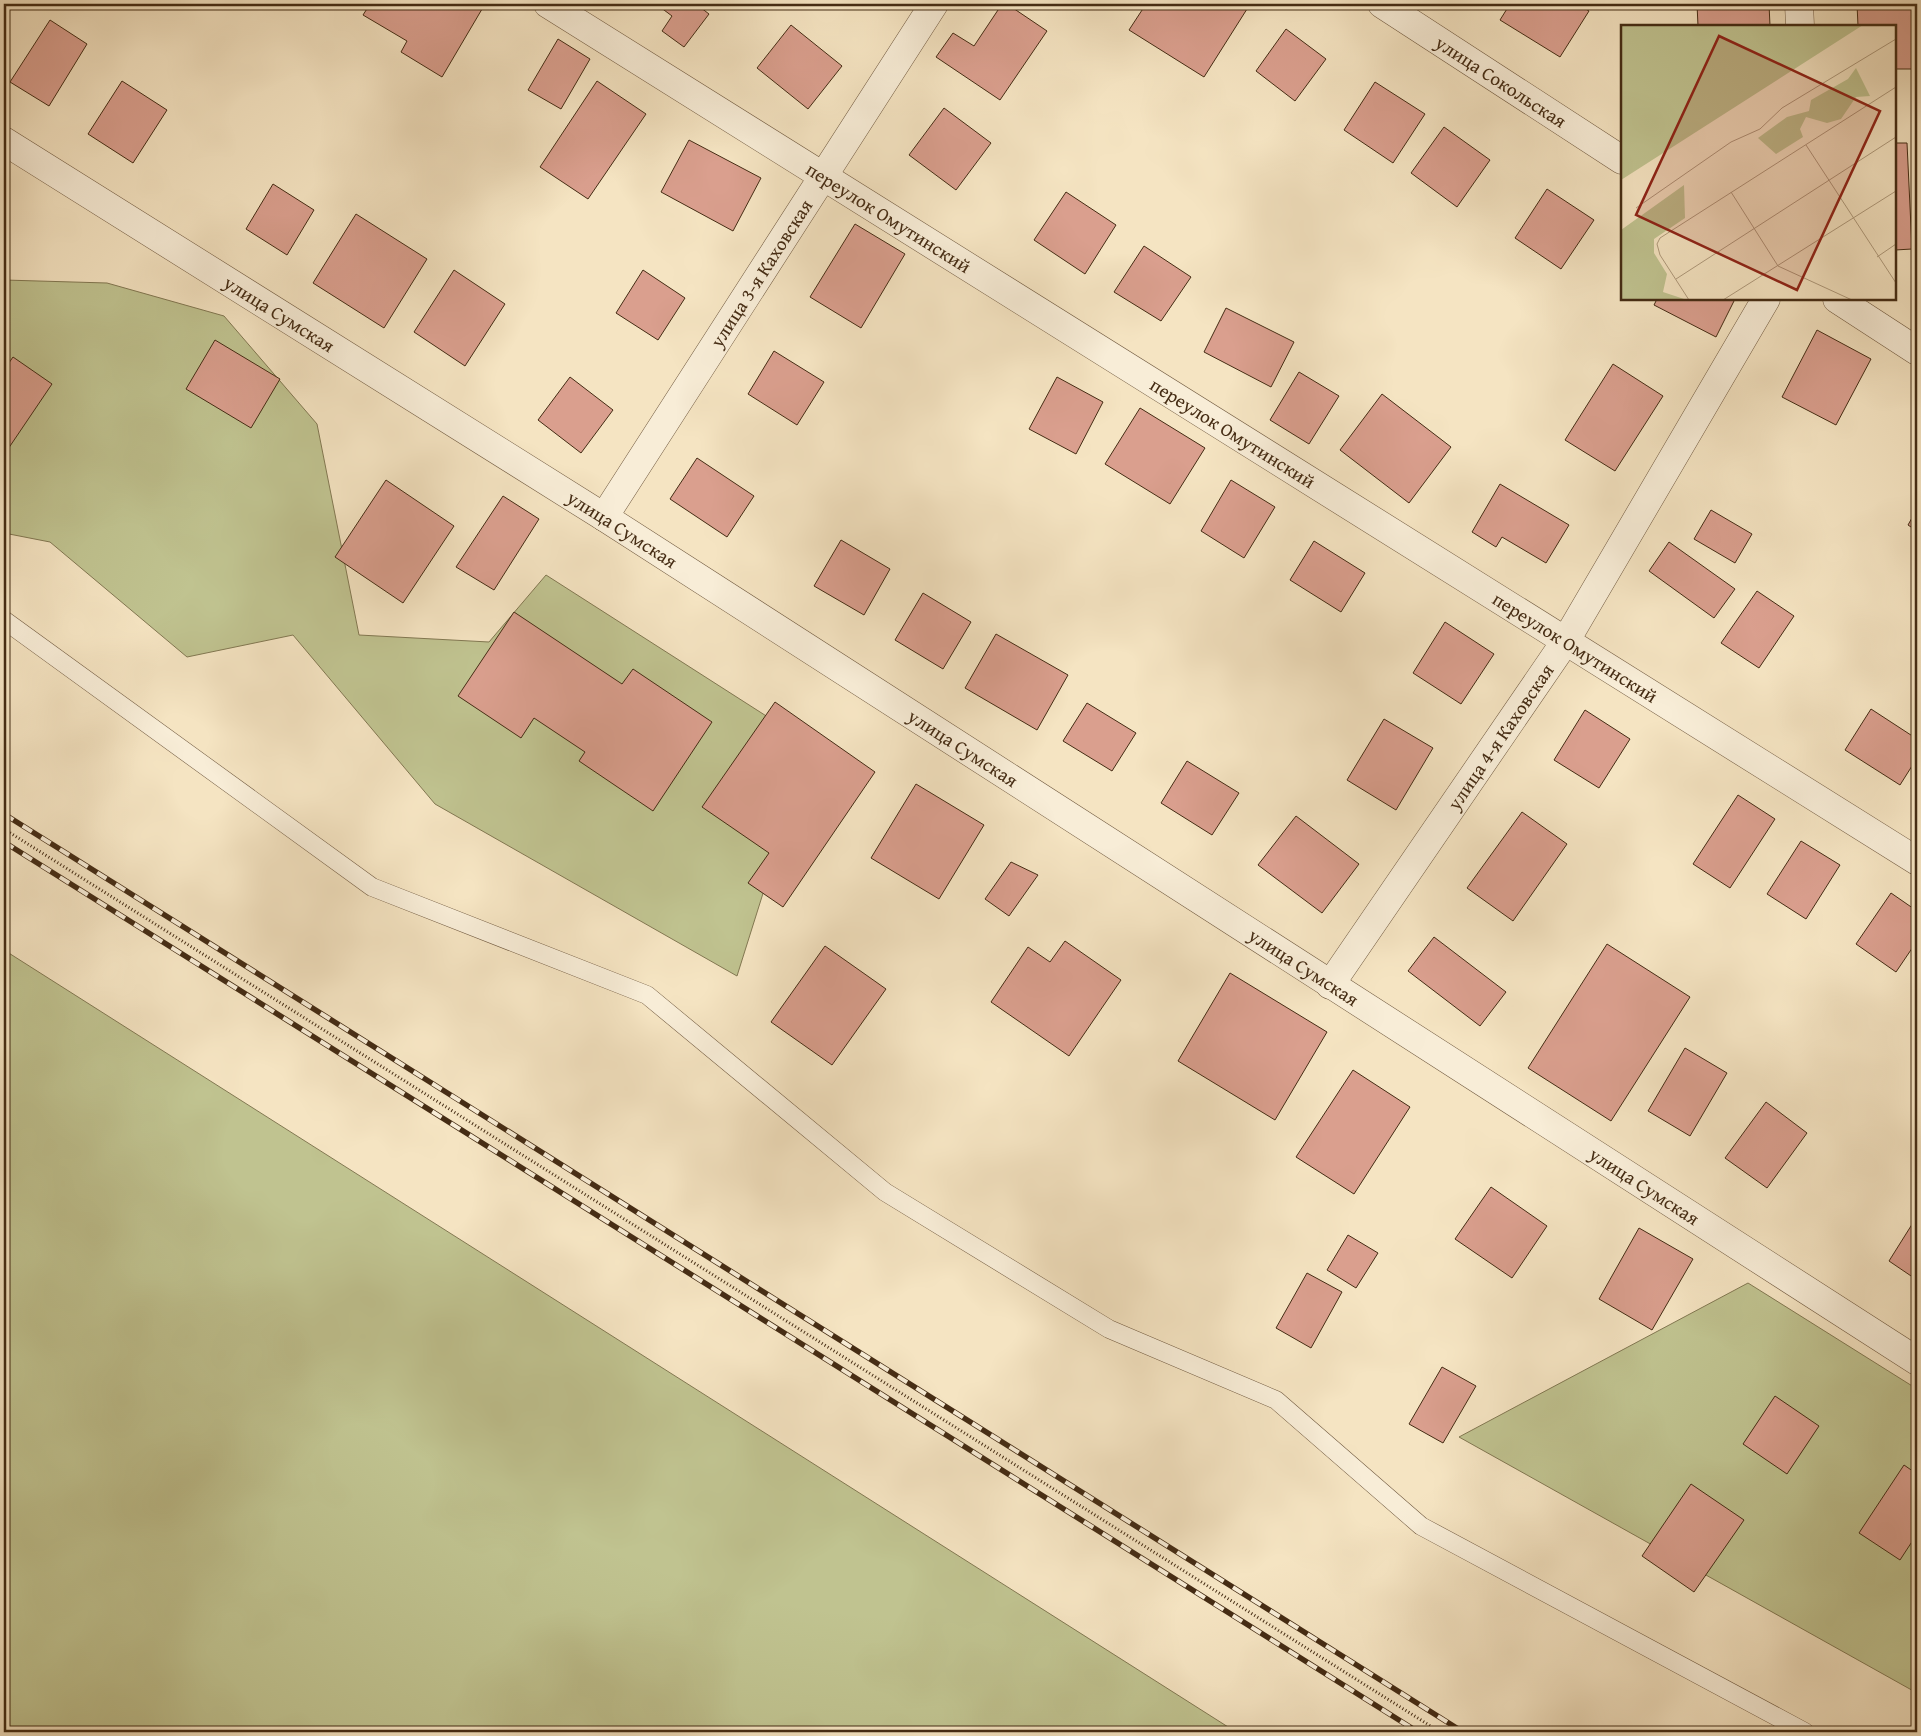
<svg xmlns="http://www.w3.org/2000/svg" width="1921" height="1736" viewBox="0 0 1921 1736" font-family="'Gentium Book Plus',serif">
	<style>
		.green { fill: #c0c390; stroke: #827852 }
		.building { fill: #da9f8e; stroke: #452c14 }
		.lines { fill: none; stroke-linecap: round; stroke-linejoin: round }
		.lane-casing { stroke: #715a40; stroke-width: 19 }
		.street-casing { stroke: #715a40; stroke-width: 29 }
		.path { stroke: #452c14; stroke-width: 3; stroke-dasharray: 1 2.5; stroke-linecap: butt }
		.lane { stroke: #f8edd7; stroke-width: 18 }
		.street { stroke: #f8edd7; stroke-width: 28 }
		.rail-casing { stroke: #452c14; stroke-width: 5.5 }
		.rail { stroke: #f8edd7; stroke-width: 4; stroke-dasharray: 11; stroke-linecap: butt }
		.labels { text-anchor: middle; stroke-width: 4.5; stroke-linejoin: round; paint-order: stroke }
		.street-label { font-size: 19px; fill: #452c14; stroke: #f8edd7 }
		.inset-road { fill: none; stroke: #af9a7c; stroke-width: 1 }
		.view { fill: #8f2418; fill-opacity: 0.15; stroke: #8f2418; stroke-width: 2.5 }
		.inset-edge { fill: none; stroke: #452c14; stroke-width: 2.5 }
	</style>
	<rect width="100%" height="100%" fill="#f5e4c2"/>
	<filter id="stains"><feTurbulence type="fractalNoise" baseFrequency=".004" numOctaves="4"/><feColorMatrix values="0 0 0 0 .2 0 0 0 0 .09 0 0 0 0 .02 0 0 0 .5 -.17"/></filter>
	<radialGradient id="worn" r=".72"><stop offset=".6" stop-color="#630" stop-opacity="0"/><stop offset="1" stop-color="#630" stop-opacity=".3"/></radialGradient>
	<!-- green -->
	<g class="green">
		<polygon points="4,280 107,283 224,316 317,424 359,635 489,642 546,575 810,744 737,976 435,804 293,635 187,657 50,542 4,533"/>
		<polygon points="4,950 1236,1732 4,1732"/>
		<polygon points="1748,1283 1917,1389 1917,1693 1459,1437"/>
	</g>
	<!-- building -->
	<g class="building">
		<polygon points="370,4 485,4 442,77 401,52 407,41 363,15"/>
		<polygon points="656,4 696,4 709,14 684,47 662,31 672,16"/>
		<polygon points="1002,4 1007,4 1047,31 1000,100 936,57 953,33 974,46"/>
		<polygon points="1146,4 1239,4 1247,9 1204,77 1129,30"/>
		<polygon points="1510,4 1577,4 1589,11 1560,57 1500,20"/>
		<polygon points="1697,4 1769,4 1770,26 1698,26"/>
		<polygon points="1857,4 1917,4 1917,69 1895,69 1895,26 1858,26"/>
		<polygon points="50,20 87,44 49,106 10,82"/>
		<polygon points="791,25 842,66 808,109 757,68"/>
		<polygon points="1286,29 1326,59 1295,101 1256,71"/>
		<polygon points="558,39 590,59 561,109 528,90"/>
		<polygon points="122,81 167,110 133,163 88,134"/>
		<polygon points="597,81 646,114 588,199 540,167"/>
		<polygon points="1375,82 1425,114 1393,163 1344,130"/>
		<polygon points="944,108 991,143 956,190 909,155"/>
		<polygon points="1444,127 1490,160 1457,207 1411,173"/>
		<polygon points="689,140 761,178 733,231 661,192"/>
		<polygon points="1895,143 1907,143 1912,249 1895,250"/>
		<polygon points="273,184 314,210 287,255 246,229"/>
		<polygon points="1547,189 1594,220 1561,269 1515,238"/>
		<polygon points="1066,192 1116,225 1085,274 1034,240"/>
		<polygon points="356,214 427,259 384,328 313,283"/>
		<polygon points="855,224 905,254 861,328 810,297"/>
		<polygon points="1144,246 1191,277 1161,321 1114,292"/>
		<polygon points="454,270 505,304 465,366 414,332"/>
		<polygon points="643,270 685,298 658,340 616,313"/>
		<polygon points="1657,299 1735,299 1716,337 1654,305"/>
		<polygon points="1226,308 1294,342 1271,387 1204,352"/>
		<polygon points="1817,330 1871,359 1836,425 1782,397"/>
		<polygon points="215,340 280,379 251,428 186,389"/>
		<polygon points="774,351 824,382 797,425 748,394"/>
		<polygon points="13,357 52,384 6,452 4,450 4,370"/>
		<polygon points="1613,364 1663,396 1615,471 1565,440"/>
		<polygon points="1299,372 1339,396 1309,444 1270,420"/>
		<polygon points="570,377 613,410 581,453 538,420"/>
		<polygon points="1057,377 1103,402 1076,454 1029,429"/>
		<polygon points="1382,394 1451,447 1409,503 1340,450"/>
		<polygon points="1140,408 1205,448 1170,504 1105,464"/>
		<polygon points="697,458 754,496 727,537 670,499"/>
		<polygon points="386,480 454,526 403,603 335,557"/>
		<polygon points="1231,480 1275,507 1244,558 1201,531"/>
		<polygon points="1500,484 1569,525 1546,563 1502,537 1496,547 1472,532"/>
		<polygon points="503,496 539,519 494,590 456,567"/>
		<polygon points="1917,509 1917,531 1908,525"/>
		<polygon points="1711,510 1752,534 1735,563 1694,539"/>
		<polygon points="841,540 890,569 864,615 814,586"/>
		<polygon points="1314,541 1365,573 1341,612 1290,580"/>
		<polygon points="1669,542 1735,589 1714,618 1649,571"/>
		<polygon points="1757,591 1794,616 1759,668 1721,643"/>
		<polygon points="923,593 971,622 943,669 895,640"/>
		<polygon points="514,612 622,684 633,669 712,722 653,811 579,761 585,752 534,718 521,738 458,696"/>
		<polygon points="1445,622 1494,654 1461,704 1413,673"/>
		<polygon points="996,634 1068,675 1037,730 965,688"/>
		<polygon points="775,702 875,772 783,907 748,883 769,853 702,807"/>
		<polygon points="1087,703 1136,733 1112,771 1063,741"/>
		<polygon points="1871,709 1917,739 1917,758 1900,785 1845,750"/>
		<polygon points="1585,710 1630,739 1599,788 1554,760"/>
		<polygon points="1384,719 1433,748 1396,810 1347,780"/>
		<polygon points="1187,761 1239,793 1212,835 1161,803"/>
		<polygon points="916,784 984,825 939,899 871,858"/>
		<polygon points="1738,795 1775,819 1730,888 1693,864"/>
		<polygon points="1522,812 1567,844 1513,921 1467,888"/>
		<polygon points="1296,816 1359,864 1322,913 1258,865"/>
		<polygon points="1801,841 1840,865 1806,919 1767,894"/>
		<polygon points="1011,862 1038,875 1009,916 985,899"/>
		<polygon points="1891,893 1917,911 1917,941 1896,972 1856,944"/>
		<polygon points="1434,937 1506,992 1480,1026 1408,971"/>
		<polygon points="1065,941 1121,980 1069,1056 991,1002 1028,947 1050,962"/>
		<polygon points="1607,944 1690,997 1611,1121 1528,1068"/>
		<polygon points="825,946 886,989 832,1065 771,1022"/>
		<polygon points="1230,973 1327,1032 1275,1120 1178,1061"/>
		<polygon points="1685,1048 1727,1073 1690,1136 1648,1111"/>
		<polygon points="1353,1070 1410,1107 1354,1194 1296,1157"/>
		<polygon points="1766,1102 1807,1133 1767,1188 1725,1158"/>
		<polygon points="1491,1187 1547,1226 1512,1278 1455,1239"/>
		<polygon points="1916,1218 1917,1219 1917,1280 1889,1261"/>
		<polygon points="1639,1228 1693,1259 1652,1330 1599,1299"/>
		<polygon points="1348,1235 1378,1253 1356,1288 1327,1270"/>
		<polygon points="1307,1273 1342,1292 1311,1348 1276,1328"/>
		<polygon points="1442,1367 1476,1386 1443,1443 1409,1424"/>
		<polygon points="1775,1396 1819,1426 1787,1474 1743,1444"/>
		<polygon points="1904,1465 1917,1474 1917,1534 1900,1560 1859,1533"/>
		<polygon points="1691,1484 1744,1520 1694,1592 1642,1556"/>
	</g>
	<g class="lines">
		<defs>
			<polyline id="lane" points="4,620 372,887 647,995 885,1192 1109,1329 1276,1400 1421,1526 1805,1732"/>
			<g id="street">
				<path id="s1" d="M548,4L1917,861"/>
				<path id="s2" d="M1382,4L1622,160"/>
				<polyline points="1799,4 1800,26"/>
				<path id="s3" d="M4,141L604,517L1917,1361"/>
				<polyline points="1837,299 1917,351"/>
				<path id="s4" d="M604,517L934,4"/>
				<path id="s5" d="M1330,985L1565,642L1766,299"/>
			</g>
		</defs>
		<!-- lane casing -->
		<use href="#lane" class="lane-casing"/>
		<!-- street casing -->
		<use href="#street" class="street-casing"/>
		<!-- path -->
		<polyline class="path" points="4,829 1440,1732"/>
		<!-- lane -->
		<use href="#lane" class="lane"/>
		<!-- street -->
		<use href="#street" class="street"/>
		<defs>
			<g id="rail">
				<polyline points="4,814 1463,1732"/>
				<polyline points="4,842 1418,1732"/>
			</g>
		</defs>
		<!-- rail casing -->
		<use href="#rail" class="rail-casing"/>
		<!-- rail -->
		<use href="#rail" class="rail"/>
	</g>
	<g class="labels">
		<!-- street labels -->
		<g class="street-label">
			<text dy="7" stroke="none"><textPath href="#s2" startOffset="142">улица Сокольская</textPath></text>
			<text dy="7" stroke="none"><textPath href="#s1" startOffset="402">переулок Омутинский</textPath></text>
			<text dy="7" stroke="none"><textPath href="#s4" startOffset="290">улица 3-я Каховская</textPath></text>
			<text dy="7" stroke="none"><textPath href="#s3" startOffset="325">улица Сумская</textPath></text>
			<text dy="7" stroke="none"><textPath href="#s1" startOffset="808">переулок Омутинский</textPath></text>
			<text dy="7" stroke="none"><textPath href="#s3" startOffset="730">улица Сумская</textPath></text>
			<text dy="7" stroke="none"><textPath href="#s1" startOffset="1212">переулок Омутинский</textPath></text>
			<text dy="7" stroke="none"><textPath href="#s5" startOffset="301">улица 4-я Каховская</textPath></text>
			<text dy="7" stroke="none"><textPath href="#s3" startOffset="1135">улица Сумская</textPath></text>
			<text dy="7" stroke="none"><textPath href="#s3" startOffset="1540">улица Сумская</textPath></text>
			<text dy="7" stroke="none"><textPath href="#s3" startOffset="1945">улица Сумская</textPath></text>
		</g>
	</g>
	<!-- overview -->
	<g transform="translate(1621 25)">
		<rect width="275" height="275" fill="#f5e4c2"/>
		<path d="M0,0H242L0,155ZM235,43L249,71L235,72L220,94L206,98L185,92L179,104L182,112L155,129L137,113L166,92L188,86L190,75L227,54ZM63,160L64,193L33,214V228L46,249L42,267L66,275H0V205Z" fill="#c0c390"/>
		<path class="inset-road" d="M185,120L275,258M110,167L157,241L231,275M15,183L110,117L139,104L161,83L275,14M256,232L275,219M55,254L275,112M68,275L39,230L36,219L39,213L275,62M102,275L275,166"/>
		<path class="view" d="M98,11L259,86L176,265L15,190Z"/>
		<rect width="275" height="275" class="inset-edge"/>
	</g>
	<!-- margin -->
	<rect width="1921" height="1736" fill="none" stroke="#f5e4c2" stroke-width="20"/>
	<rect x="5" y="5" width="1911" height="1726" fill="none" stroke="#452c14" stroke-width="2.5"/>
	<rect x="10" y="10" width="1901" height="1716" fill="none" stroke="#452c14"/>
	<rect width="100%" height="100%" filter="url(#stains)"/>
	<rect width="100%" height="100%" fill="url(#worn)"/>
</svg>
